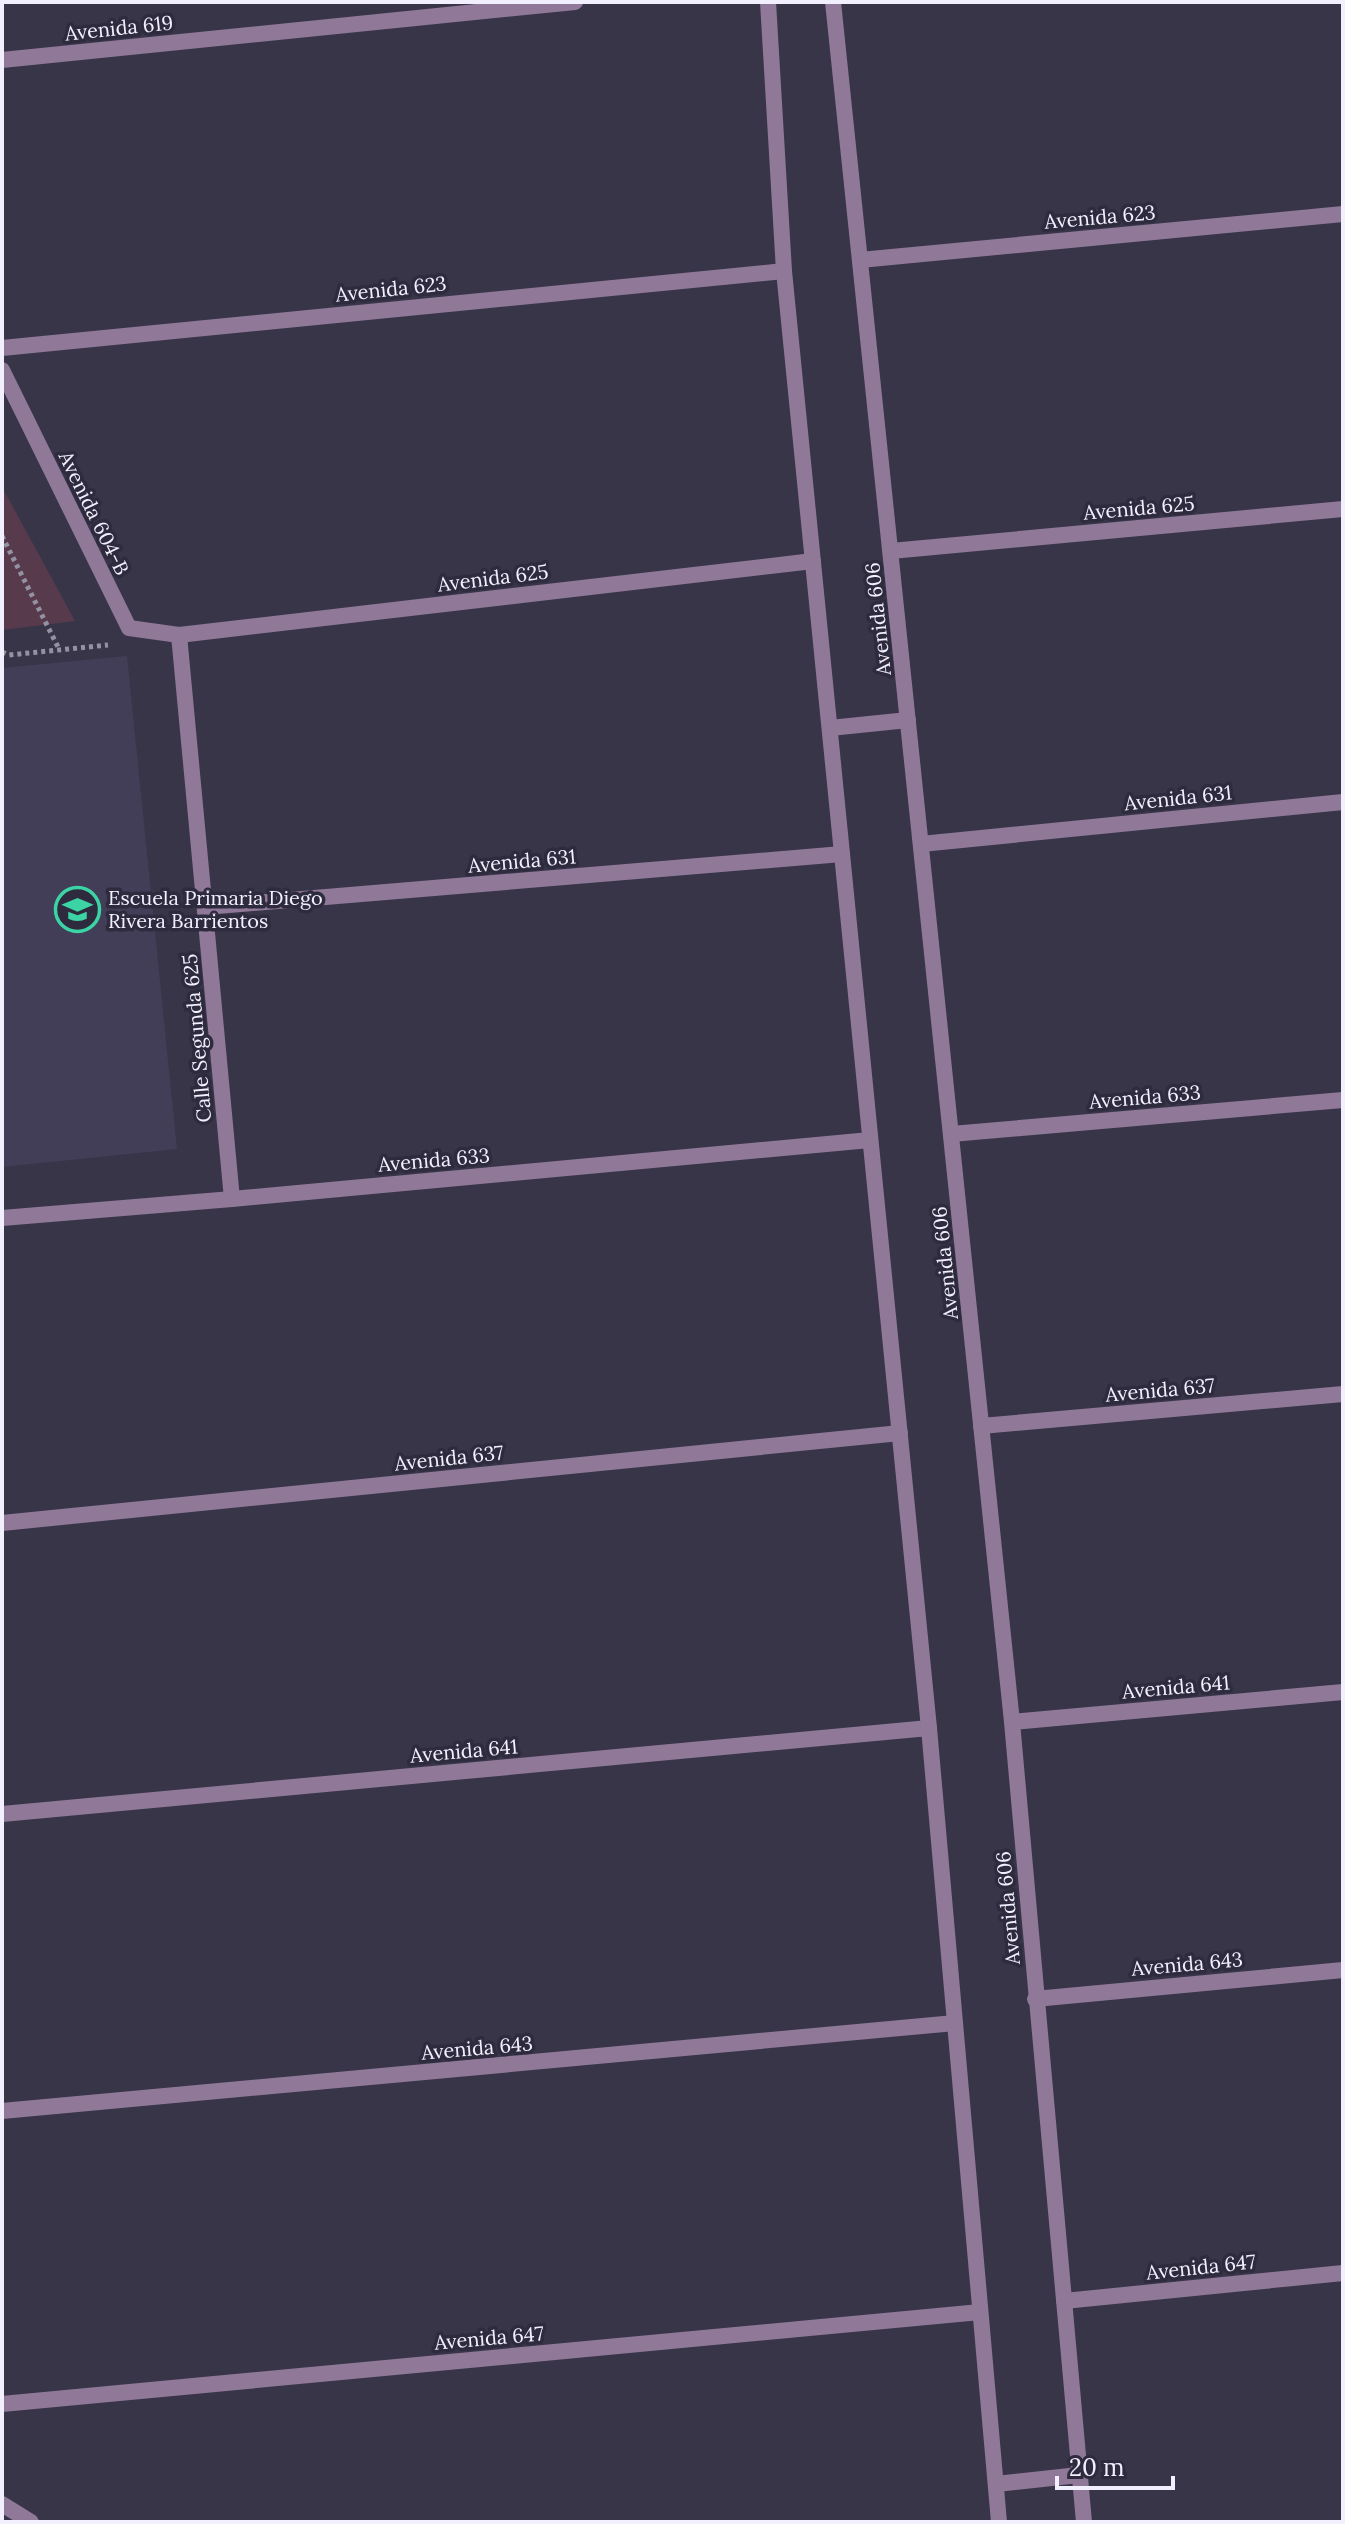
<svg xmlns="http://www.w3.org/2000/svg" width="1345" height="2524" viewBox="0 0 1345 2524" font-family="Lora,serif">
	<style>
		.built { fill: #423e58 }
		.green { fill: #573b4d }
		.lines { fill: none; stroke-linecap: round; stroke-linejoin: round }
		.path { stroke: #9491a2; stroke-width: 5; stroke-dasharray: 4 4; stroke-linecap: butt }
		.minor { stroke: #8f7898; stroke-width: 16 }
		.tertiary { stroke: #8f7898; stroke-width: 16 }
		.labels { text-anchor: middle; stroke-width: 7; stroke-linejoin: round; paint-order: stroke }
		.street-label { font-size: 20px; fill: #f2f0fe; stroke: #2e2b3e }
		.poi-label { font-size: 20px; fill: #f2f0fe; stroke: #2e2b3e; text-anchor: start }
	</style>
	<rect width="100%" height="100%" fill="#383549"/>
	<!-- built -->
	<polygon class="built" points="127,656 177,1149 2,1167 2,668"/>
	<!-- green -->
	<polygon class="green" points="2,487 75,621 2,630"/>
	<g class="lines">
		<!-- path -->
		<g class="path">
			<polyline points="2,536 59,649"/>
			<polyline points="2,652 9,655 108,645"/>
		</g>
		<!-- minor -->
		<g class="minor">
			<polyline points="2,60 575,2"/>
			<polyline points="860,260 1343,214"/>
			<polyline points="2,348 784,271"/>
			<polyline points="2,370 129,628 179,635 813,561"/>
			<polyline points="891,551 1343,509"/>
			<polyline points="179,635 232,1199"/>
			<polyline points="921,844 1343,802"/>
			<polyline points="205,907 842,854"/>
			<polyline points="951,1134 1343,1100"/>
			<polyline points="2,1218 232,1199 870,1140"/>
			<polyline points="981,1426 1343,1394"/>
			<polyline points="2,1523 900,1433"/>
			<polyline points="1012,1722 1343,1692"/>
			<polyline points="2,1814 929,1728"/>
			<polyline points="1035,1999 1343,1970"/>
			<polyline points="2,2111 955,2023"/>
			<polyline points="1064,2301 1343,2273"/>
			<polyline points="2,2404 980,2312"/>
			<polyline points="2,2504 31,2522"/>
		</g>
		<!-- tertiary -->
		<g class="tertiary">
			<polyline points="768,2 784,271 929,1728 999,2522"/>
			<polyline points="833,2 1012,1722 1084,2522"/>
			<polyline points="830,728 908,720"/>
			<polyline points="996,2484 1079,2475"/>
		</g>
	</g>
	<!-- icons -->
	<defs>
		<symbol id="school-ring" viewBox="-11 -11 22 22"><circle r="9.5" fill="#2e2b3e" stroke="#3cd4a4" stroke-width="1.5"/><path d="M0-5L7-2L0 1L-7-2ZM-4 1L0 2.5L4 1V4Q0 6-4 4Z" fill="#3cd4a4"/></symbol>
	</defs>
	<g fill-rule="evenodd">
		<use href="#school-ring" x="52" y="884" width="51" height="51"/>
	</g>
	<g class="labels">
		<!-- street labels -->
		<g class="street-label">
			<text transform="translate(119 28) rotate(-6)" y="7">Avenida 619</text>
			<text transform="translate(1100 217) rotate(-5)" y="7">Avenida 623</text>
			<text transform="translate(391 289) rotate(-6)" y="7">Avenida 623</text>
			<text transform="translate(1139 508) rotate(-5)" y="7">Avenida 625</text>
			<text transform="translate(94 513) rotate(64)" y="7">Avenida 604-B</text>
			<text transform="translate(493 578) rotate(-7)" y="7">Avenida 625</text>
			<text transform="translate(878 619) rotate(-96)" y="7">Avenida 606</text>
			<text transform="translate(1178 798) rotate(-6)" y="7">Avenida 631</text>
			<text transform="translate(522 861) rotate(-5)" y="7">Avenida 631</text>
			<text transform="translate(197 1038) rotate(-95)" y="7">Calle Segunda 625</text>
			<text transform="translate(1145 1097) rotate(-5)" y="7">Avenida 633</text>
			<text transform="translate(434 1160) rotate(-5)" y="7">Avenida 633</text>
			<text transform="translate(945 1263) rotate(-96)" y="7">Avenida 606</text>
			<text transform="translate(1160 1390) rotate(-5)" y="7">Avenida 637</text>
			<text transform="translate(449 1458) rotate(-6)" y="7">Avenida 637</text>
			<text transform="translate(1176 1687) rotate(-5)" y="7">Avenida 641</text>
			<text transform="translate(464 1751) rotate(-5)" y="7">Avenida 641</text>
			<text transform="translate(1008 1908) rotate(-95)" y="7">Avenida 606</text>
			<text transform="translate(1187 1964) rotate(-5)" y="7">Avenida 643</text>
			<text transform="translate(477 2048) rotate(-5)" y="7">Avenida 643</text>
			<text transform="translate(1201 2267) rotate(-6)" y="7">Avenida 647</text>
			<text transform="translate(489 2338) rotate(-5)" y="7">Avenida 647</text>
		</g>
		<!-- poi labels -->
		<g class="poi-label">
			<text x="108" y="905">Escuela Primaria Diego<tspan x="108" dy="23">Rivera Barrientos</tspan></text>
		</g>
	</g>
	<!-- border -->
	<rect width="1345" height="2524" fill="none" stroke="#f2f0fe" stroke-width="8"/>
	<!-- scale -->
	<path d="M1057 2476v12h116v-12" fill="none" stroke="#f2f0fe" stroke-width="4"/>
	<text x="1069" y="2476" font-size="24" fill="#f2f0fe" stroke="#2e2b3e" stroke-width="6" paint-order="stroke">20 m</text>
</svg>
